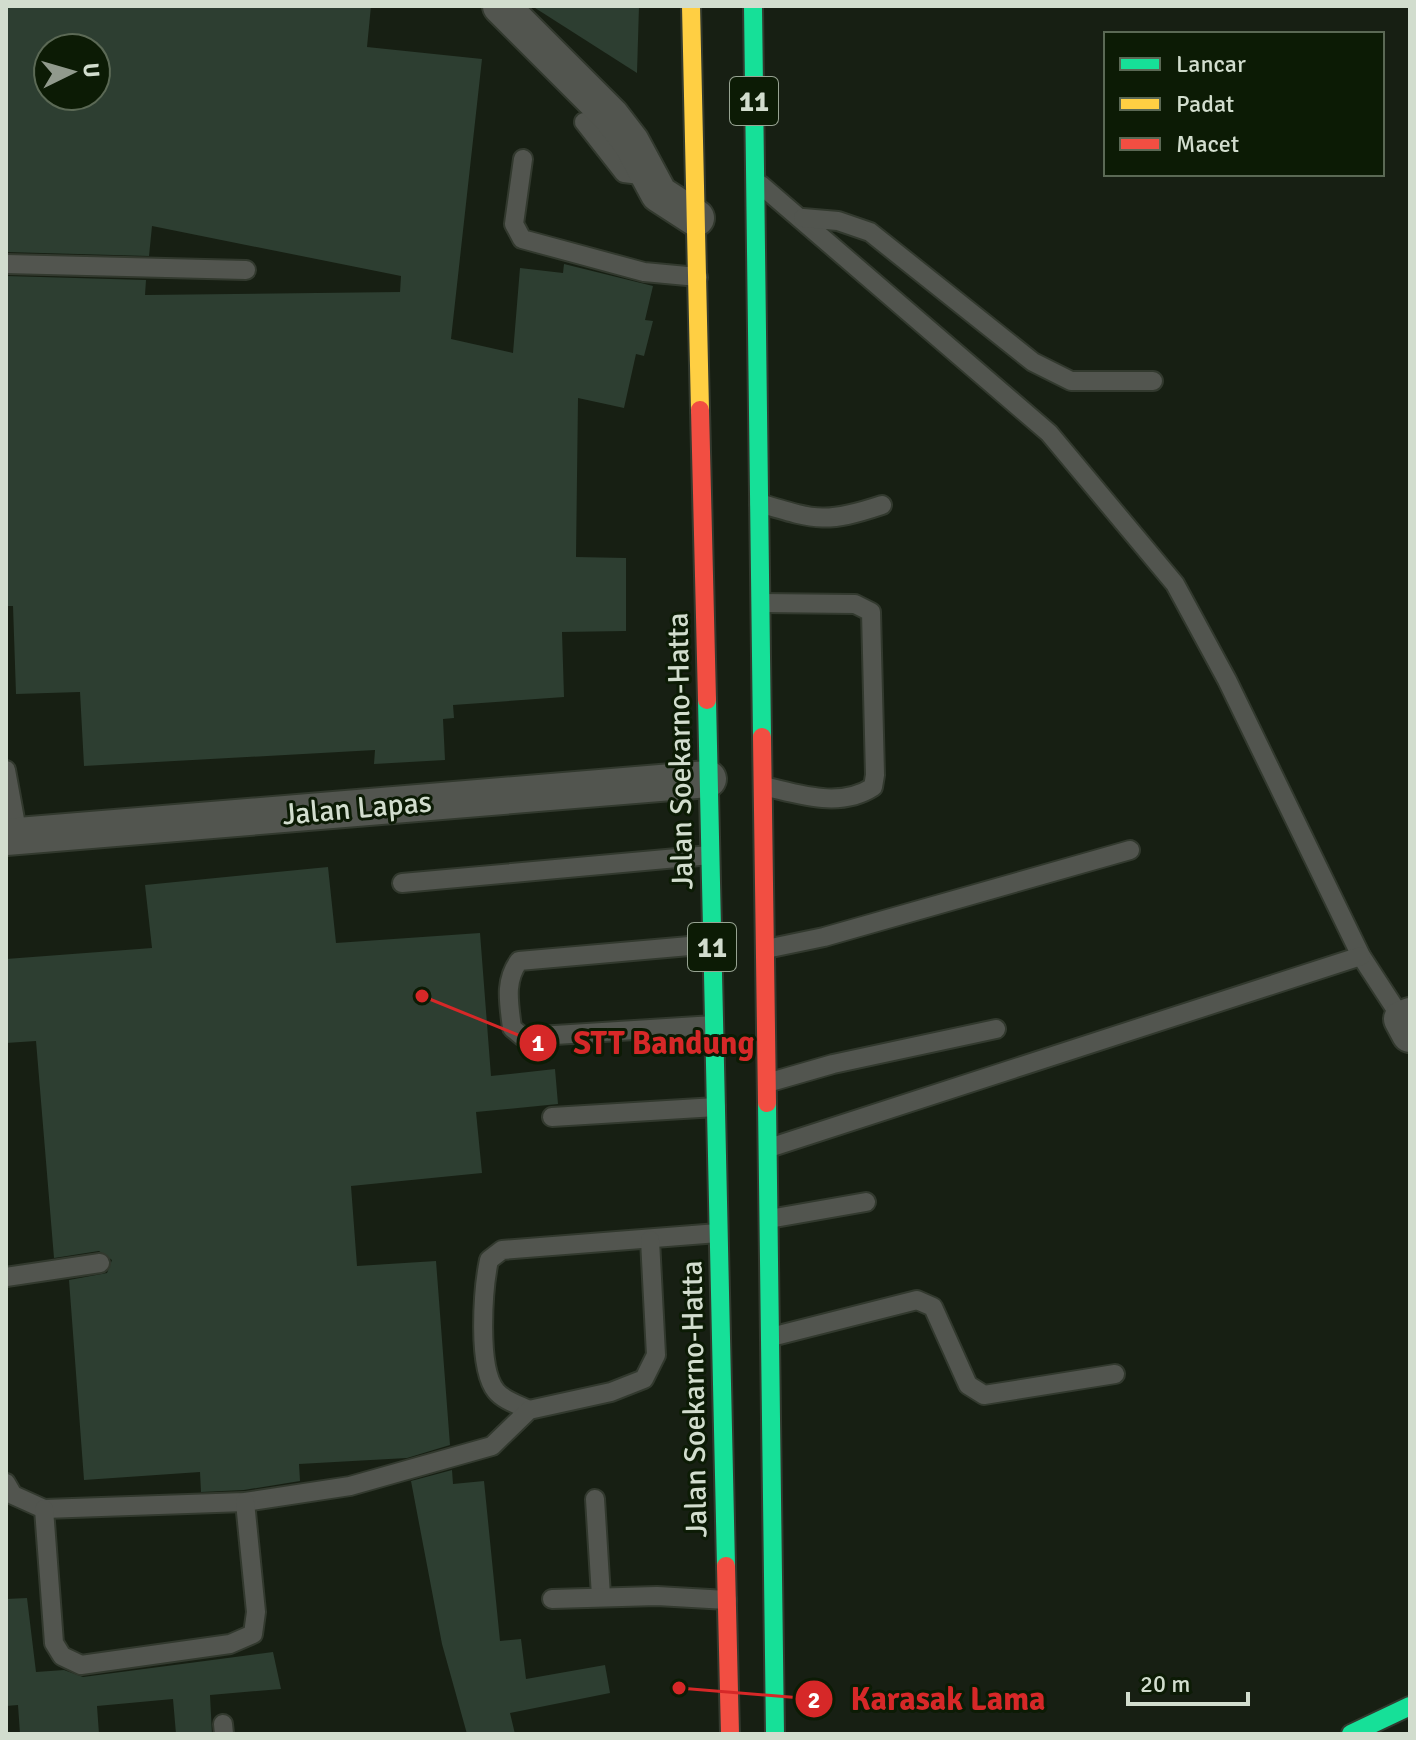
<svg xmlns="http://www.w3.org/2000/svg" width="1416" height="1740" viewBox="0 0 1416 1740" font-family="Signika,sans-serif">
	<style>
		.building { fill: #2d3e31; fill-rule: evenodd }
		.lines { fill: none; stroke-linecap: round; stroke-linejoin: round }
		.lane-casing { stroke: #32392e; stroke-width: 22 }
		.street-casing { stroke: #32392e; stroke-width: 40 }
		.fast-casing { stroke: #32392e; stroke-width: 22 }
		.slow-casing { stroke: #32392e; stroke-width: 22 }
		.jam-casing { stroke: #32392e; stroke-width: 22 }
		.lane { stroke: #52554f; stroke-width: 18 }
		.street { stroke: #52554f; stroke-width: 36 }
		.fast { stroke: #16e098; stroke-width: 18 }
		.slow { stroke: #ffcf43; stroke-width: 18 }
		.jam { stroke: #f24e42; stroke-width: 18 }
		.labels { text-anchor: middle; stroke-width: 6; stroke-linejoin: round; paint-order: stroke }
		.shield { fill: #0c1b05; stroke: #97a392; stroke-width: 2 }
		.shield-label { font-size: 28px; font-weight: bold; fill: #d2ddce }
		.street-label { font-size: 30px; fill: #d2ddce; stroke: #0c1b05 }
		.leader { fill: none; stroke: #d62828; stroke-width: 3 }
		.callout-dot { fill: #d62828; stroke: #0c1b05; stroke-width: 3 }
		.mark-label { font-size: 24px; text-anchor: middle; font-weight: bold; fill: #fff }
		.callout-label { font-size: 32px; text-anchor: middle; font-weight: bold; fill: #d62828; stroke: #0c1b05; stroke-width: 6; stroke-linejoin: round; paint-order: stroke }
	</style>
	<rect width="100%" height="100%" fill="#171f13"/>
	<!-- building -->
	<g class="building">
		<path d="M6,6H371L367,47L482,59L451,339L513,353L520,268L563,273L564,264L653,286L645,320L653,321L644,356L636,354L624,408L578,398L576,557L626,558V631L562,632L564,697L453,705L454,718L443,719L445,760L374,764L375,750L84,766L80,692L16,694L13,606H6V276L146,280L145,295L400,292L401,276L152,226L149,256L6,252ZM48,48H96V96H48Z"/>
		<polygon points="532,6 639,6 637,73"/>
		<polygon points="328,867 336,943 480,933 491,1076 555,1069 558,1104 476,1112 482,1173 351,1186 357,1266 436,1261 450,1445 407,1458 299,1464 300,1481 244,1490 201,1492 200,1472 84,1480 69,1280 107,1273 112,1260 99,1251 54,1258 36,1041 6,1043 6,959 152,948 145,885"/>
		<polygon points="452,1470 453,1484 484,1481 500,1641 521,1639 526,1679 605,1665 610,1693 510,1713 515,1734 467,1734 442,1644 411,1481"/>
		<polygon points="27,1598 36,1672 64,1670 83,1677 273,1652 281,1689 210,1695 212,1734 176,1734 173,1699 97,1706 99,1734 20,1734 18,1705 6,1706 6,1599"/>
	</g>
	<g class="lines">
		<defs>
			<g id="lane">
				<polyline points="584,122 624,173 648,176"/>
				<polyline points="523,159 514,224 522,239 644,272 698,277"/>
				<polyline points="761,185 1049,433 1175,584 1227,680 1361,956 1402,1019"/>
				<polyline points="803,218 838,221 870,232 1033,362 1071,381 1153,381"/>
				<polyline points="6,264 246,270"/>
				<path d="M759,503C816,520 825,524 882,505"/>
				<path d="M761,603L855,604L871,612L875,775L873,787C839,809 799,794 763,786"/>
				<polyline points="6,770 18,836"/>
				<polyline points="402,883 710,855"/>
				<path d="M712,944L519,961C504,981 509,1003 512,1028L523,1037L714,1025"/>
				<polyline points="766,949 824,937 1130,850"/>
				<polyline points="767,1083 833,1064 996,1029"/>
				<polyline points="552,1117 716,1107"/>
				<polyline points="769,1148 1361,956"/>
				<polyline points="769,1219 866,1202"/>
				<polyline points="6,1277 100,1263"/>
				<polyline points="771,1337 917,1300 933,1307 968,1385 984,1395 1115,1374"/>
				<path d="M529,1410C519,1405 503,1400 496,1391C477,1368 483,1289 489,1260L502,1250L718,1233"/>
				<polyline points="6,1483 13,1495 44,1509 245,1502 350,1486 492,1446 529,1410 611,1392 644,1379 656,1355 650,1240"/>
				<polyline points="595,1499 601,1596"/>
				<polyline points="44,1509 54,1643 62,1656 81,1665 230,1644 253,1634 256,1612 245,1502"/>
				<polyline points="552,1599 657,1596 727,1600"/>
				<polyline points="223,1724 224,1734"/>
			</g>
			<g id="street">
				<polyline points="501,6 611,116 631,142 659,194 696,218"/>
				<polyline points="6,837 708,779"/>
				<polyline points="1410,1016 1402,1019 1410,1034"/>
			</g>
			<g id="fast">
				<polyline points="753,6 762,737"/>
				<polyline points="707,700 726,1566"/>
				<polyline points="767,1103 775,1734"/>
				<polyline points="1351,1734 1410,1706"/>
			</g>
			<polyline id="slow" points="691,6 700,410"/>
			<g id="jam">
				<polyline points="700,410 707,700"/>
				<polyline points="762,737 767,1103"/>
				<polyline points="726,1566 730,1734"/>
			</g>
		</defs>
		<!-- lane casing -->
		<use href="#lane" class="lane-casing"/>
		<!-- street casing -->
		<use href="#street" class="street-casing"/>
		<!-- fast casing -->
		<use href="#fast" class="fast-casing"/>
		<!-- slow casing -->
		<use href="#slow" class="slow-casing"/>
		<!-- jam casing -->
		<use href="#jam" class="jam-casing"/>
		<!-- lane -->
		<use href="#lane" class="lane"/>
		<!-- street -->
		<use href="#street" class="street"/>
		<!-- fast -->
		<use href="#fast" class="fast"/>
		<!-- slow -->
		<use href="#slow" class="slow"/>
		<!-- jam -->
		<use href="#jam" class="jam"/>
	</g>
	<g class="labels">
		<!-- shield labels -->
		<g class="shield">
			<rect x="730" y="77" width="48" height="48" rx="6"/>
			<rect x="688" y="923" width="48" height="48" rx="6"/>
		</g>
		<g class="shield-label">
			<text x="754" y="111">11</text>
			<text x="712" y="957">11</text>
		</g>
		<!-- street labels -->
		<g class="street-label">
			<text transform="translate(680 751) rotate(-91)" y="10">Jalan Soekarno-Hatta</text>
			<text transform="translate(357 808) rotate(-5)" y="10">Jalan Lapas</text>
			<text transform="translate(694 1399) rotate(-91)" y="10">Jalan Soekarno-Hatta</text>
		</g>
	</g>
	<!-- callouts -->
	<path class="leader" d="M422 996L538 1043M679 1688L814 1699"/>
	<g class="callout-dot">
		<circle cx="422" cy="996" r="8"/>
		<circle cx="679" cy="1688" r="8"/>
		<circle cx="538" cy="1043" r="20"/>
		<circle cx="814" cy="1699" r="20"/>
	</g>
	<g class="mark-label">
		<text x="538" y="1051">1</text>
		<text x="814" y="1708">2</text>
	</g>
	<g class="callout-label">
		<text x="664" y="1054">STT Bandung</text>
		<text x="948" y="1710">Karasak Lama</text>
	</g>
	<!-- border -->
	<rect width="1416" height="1740" fill="none" stroke="#d2ddce" stroke-width="16"/>
	<!-- legend -->
	<rect x="1104" y="32" width="280" height="144" fill="#0c1b05" stroke="#5b6955" stroke-width="2"/>
	<rect x="1120" y="58" width="40" height="12" fill="#16e098" stroke="#5b6955" stroke-width="2"/>
	<text x="1176" y="72" font-size="24" fill="#d2ddce">Lancar</text>
	<rect x="1120" y="98" width="40" height="12" fill="#ffcf43" stroke="#5b6955" stroke-width="2"/>
	<text x="1176" y="112" font-size="24" fill="#d2ddce">Padat</text>
	<rect x="1120" y="138" width="40" height="12" fill="#f24e42" stroke="#5b6955" stroke-width="2"/>
	<text x="1176" y="152" font-size="24" fill="#d2ddce">Macet</text>
	<!-- north arrow -->
	<g transform="translate(72 72) rotate(85)"><circle r="38" fill="#0c1b05" stroke="#5b6955" stroke-width="2"/>
	<path d="M0-6L14 30L0 20L-14 30Z" fill="#919a8d"/>
	<text y="-12" font-size="22" font-weight="bold" text-anchor="middle" fill="#d2ddce">U</text>
	</g>
	<!-- scale -->
	<path d="M1128 1692v12h120v-12" fill="none" stroke="#d2ddce" stroke-width="4"/>
	<text x="1140" y="1692" font-size="24" fill="#d2ddce" stroke="#0c1b05" stroke-width="6" paint-order="stroke">20 m</text>
</svg>
